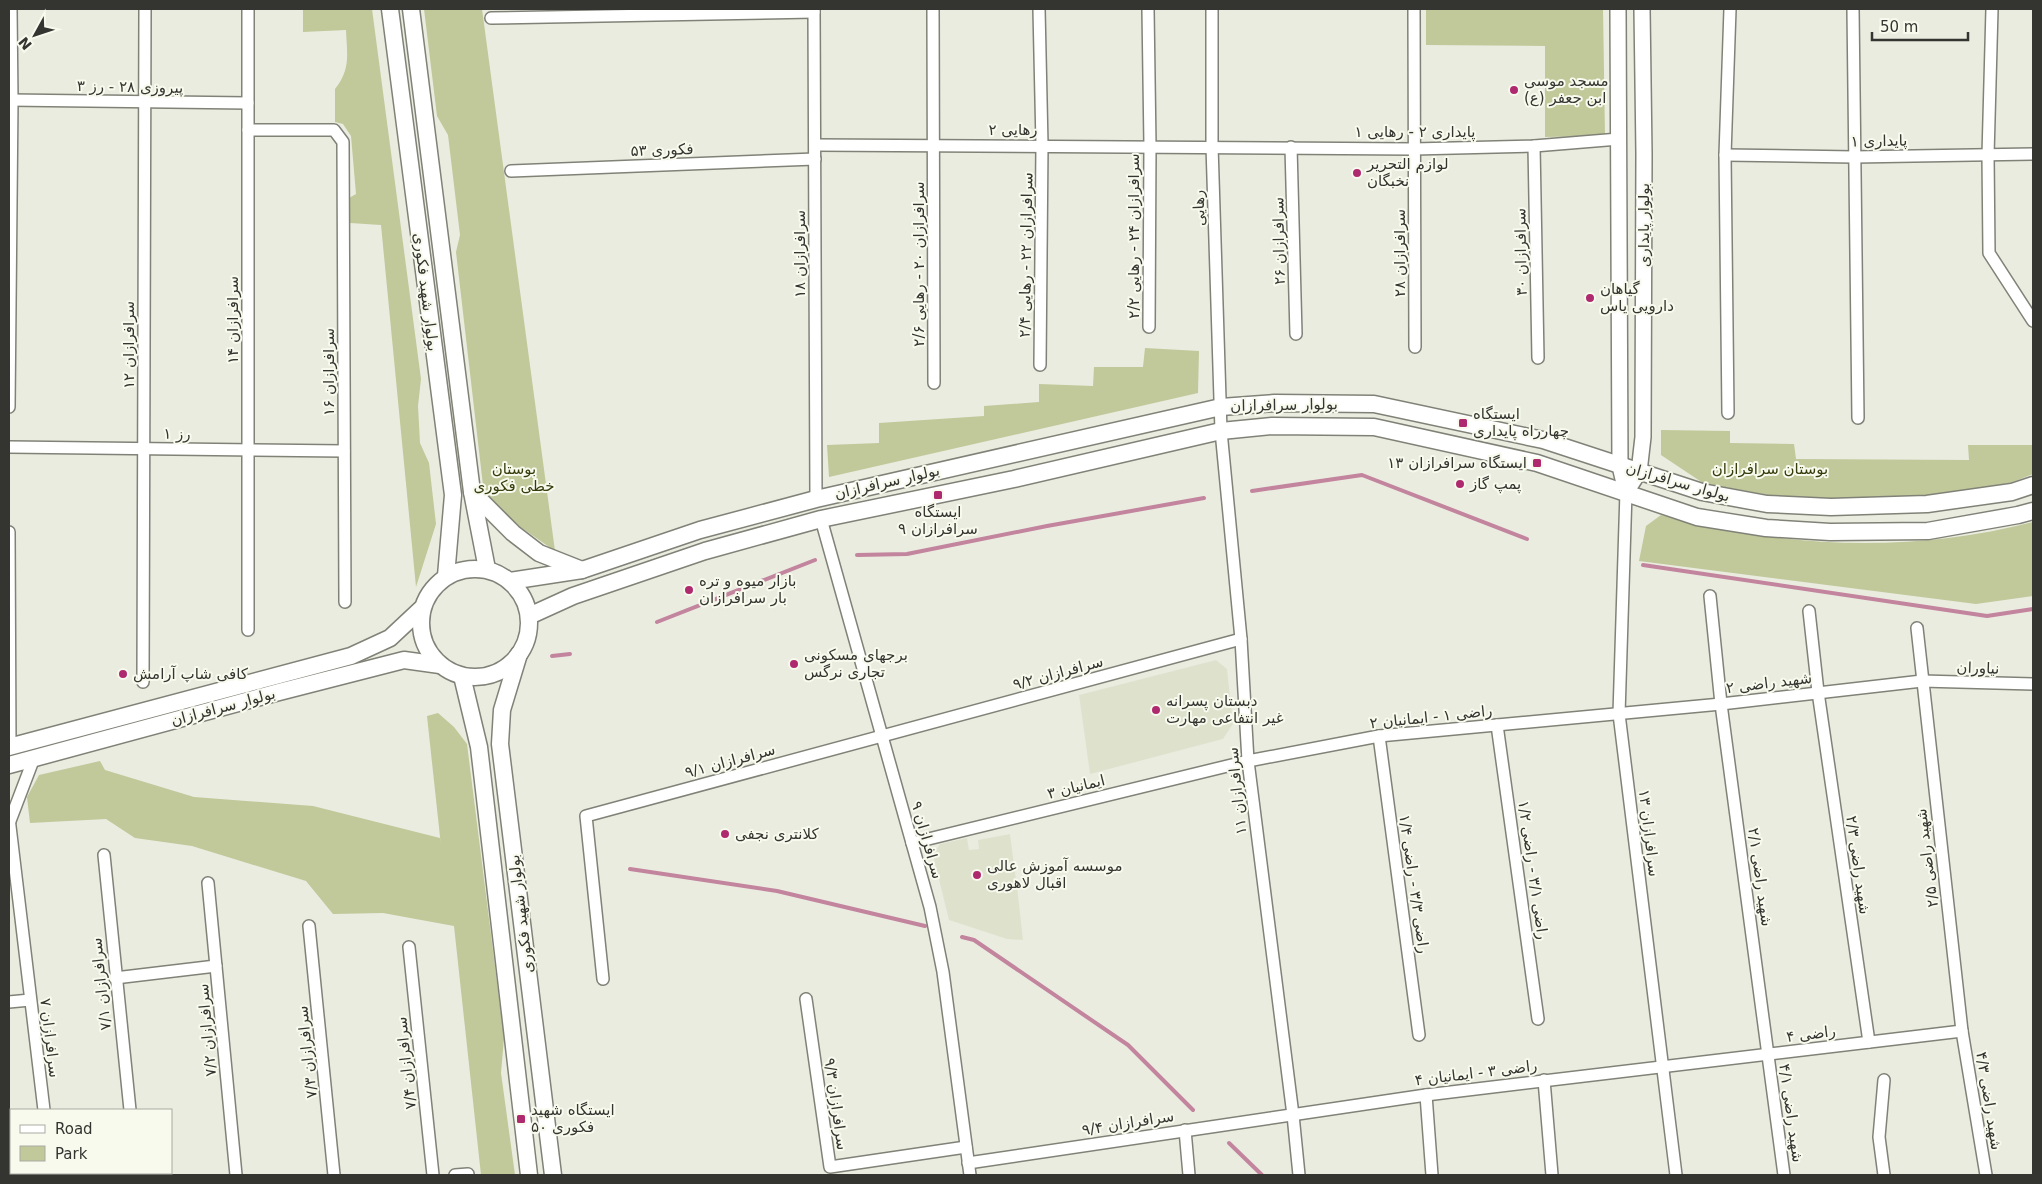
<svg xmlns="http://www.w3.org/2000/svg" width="2042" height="1184" viewBox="0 0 2042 1184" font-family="'DejaVu Sans',Cairo,sans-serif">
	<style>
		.built { fill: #dee2cd }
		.green { fill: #c1c89a }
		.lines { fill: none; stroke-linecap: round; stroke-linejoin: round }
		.stream { stroke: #c3849e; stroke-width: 4 }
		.minor-casing { stroke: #808277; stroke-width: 14 }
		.tertiary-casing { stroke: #808277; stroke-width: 18 }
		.secondary-casing { stroke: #808277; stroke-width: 19 }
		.minor { stroke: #fff; stroke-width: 11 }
		.tertiary { stroke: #fff; stroke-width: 15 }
		.secondary { stroke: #fff; stroke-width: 16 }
		.poi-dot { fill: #af296f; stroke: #f7faed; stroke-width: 2 }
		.labels { text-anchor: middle; stroke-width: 4; stroke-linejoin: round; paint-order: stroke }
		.poi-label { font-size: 15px; fill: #343530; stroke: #f7faed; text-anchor: start }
		.street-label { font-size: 15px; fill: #343530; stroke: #f7faed }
		.park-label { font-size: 15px; fill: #373c0c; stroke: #f7faed }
	</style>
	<rect width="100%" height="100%" fill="#eaece0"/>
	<!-- built -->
	<g class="built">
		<polygon points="1216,660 1227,669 1233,724 1223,739 1090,774 1079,695"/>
		<polygon points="1010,834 1018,895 1023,940 1007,939 949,920 933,855 940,844 967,838 969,850 979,849 978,840"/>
	</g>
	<!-- green -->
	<g class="green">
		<path d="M303,9H372L421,379L418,406L420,443L429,463L436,524L416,587L381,225L350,223L349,198L356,194L351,136L343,124L335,122V89C351,69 347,54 346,30L303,32Z"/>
		<polygon points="424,9 482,9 555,551 519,526 484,494 456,252 460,235 448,135 437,116"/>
		<polygon points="1426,9 1603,9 1605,136 1545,137 1545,46 1426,45"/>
		<polygon points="1145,348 1199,351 1198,393 829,477 827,445 879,443 879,423 984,416 984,406 1039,402 1039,384 1093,386 1094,367 1143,367"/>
		<polygon points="1661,430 1730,431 1730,443 1794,444 1796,459 1969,460 1968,445 2033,445 2033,474 2010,483 1926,496 1831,500 1769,495 1703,483 1661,455"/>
		<path d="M1661,515C1786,548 1907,554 2033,522V596L1976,604L1639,561L1646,526Z"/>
		<polygon points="438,713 454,727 467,744 504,1038 501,1073 515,1175 481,1175 454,926 383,913 333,914 306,881 192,846 135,838 106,819 30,823 27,797 39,775 100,761 105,770 194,797 313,806 440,838 441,846 427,716"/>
		<polygon points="11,1123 11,1173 41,1173 42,1175 9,1175 9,1124"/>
	</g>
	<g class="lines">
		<!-- stream -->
		<g class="stream">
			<polyline points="1252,491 1362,475 1527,539"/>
			<polyline points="857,555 907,554 1047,526 1204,498"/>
			<polyline points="1643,565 1987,616 2033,609"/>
			<polyline points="657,622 815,560"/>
			<polyline points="552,656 570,654"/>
			<polyline points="630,869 777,891 925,926"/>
			<polyline points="962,937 974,940 1128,1045 1193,1110"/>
			<polyline points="1229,1143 1262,1175"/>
		</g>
		<defs>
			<g id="minor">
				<polyline points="814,9 816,499"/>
				<polyline points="933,9 934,383"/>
				<polyline points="1039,9 1042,145 1040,365"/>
				<polyline points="1148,9 1150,146 1149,327"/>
				<polyline points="1212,9 1212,146 1221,431 1241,639 1248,761 1293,1115 1299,1175"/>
				<polyline points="1414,9 1415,347"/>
				<polyline points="1853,9 1858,418"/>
				<polyline points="1992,9 1988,155 1989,253 2033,321"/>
				<polyline points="491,18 814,12"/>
				<polyline points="9,100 248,103"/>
				<polyline points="248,130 334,130 343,142 345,602"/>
				<polyline points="815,145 1414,149 1534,146 1619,139"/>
				<polyline points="1534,146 1538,358"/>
				<polyline points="1291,147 1296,334"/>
				<polyline points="1725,155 1854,157 2033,154"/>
				<polyline points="511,171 815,159"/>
				<polyline points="9,407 12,100 11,9"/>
				<polyline points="1728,413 1725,155 1730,9"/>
				<polyline points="9,447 344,451"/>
				<polyline points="1626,492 1619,714 1676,1175"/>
				<polyline points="821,519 930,907 943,972 970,1175"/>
				<polyline points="9,532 10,747"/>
				<polyline points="1710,596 1721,704 1784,1175"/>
				<polyline points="1809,611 1818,692 1869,1042"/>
				<polyline points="1917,628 1962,1031 1986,1175"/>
				<polyline points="248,630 248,9"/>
				<polyline points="143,682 145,9"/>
				<polyline points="1497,725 1538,1019"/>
				<polyline points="1379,736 1419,1035"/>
				<polyline points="9,818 44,1110"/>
				<polyline points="10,821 34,758"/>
				<polyline points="912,843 1248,761 1379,736 1721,704 1922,681 2033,684"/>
				<polyline points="104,855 130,1110"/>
				<polyline points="208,883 236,1175"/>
				<polyline points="309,926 334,1175"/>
				<polyline points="409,947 433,1175"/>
				<polyline points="115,978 216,966"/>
				<polyline points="603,979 586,816 1241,639"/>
				<polyline points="806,999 830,1167 966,1147"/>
				<polyline points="9,1002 30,1000"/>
				<polyline points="1544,1080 1552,1175"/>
				<polyline points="1426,1095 1432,1175"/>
				<polyline points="9,1127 11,1126"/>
				<polyline points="1185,1130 1189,1175"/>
				<polyline points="968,1163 1426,1095 1962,1031"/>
				<polyline points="51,1173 51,1175"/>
				<polyline points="137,1173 137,1175"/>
				<polyline points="455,1175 468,1174"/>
				<polyline points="1884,1175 1879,1137 1884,1080"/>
			</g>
			<g id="tertiary">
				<polyline points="1618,9 1620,466 1626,492"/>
				<polyline points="1626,492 1639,472 1643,437 1644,154 1642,9"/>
			</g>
			<g id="secondary">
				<polyline points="390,9 453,495 446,576"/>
				<polyline points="411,9 472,492 487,569"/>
				<polyline points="472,492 513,533 539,553 582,570"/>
				<circle cx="475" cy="623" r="54"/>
				<polyline points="510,581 582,570 700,530 816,499 1221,407 1275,403 1374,404 1543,440 1702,492 1767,504 1831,507 1927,504 2012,492 2033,485"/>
				<polyline points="529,616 573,596 705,551 821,519 1014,479 1221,431 1272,426 1374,427 1537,463 1697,517 1766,528 1830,532 1928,531 2018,515 2033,511"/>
				<polyline points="519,654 502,710 500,744 553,1175"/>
				<polyline points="462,676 479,747 529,1175"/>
				<polyline points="9,747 351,656 390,638 421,609"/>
				<polyline points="9,765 279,692 404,660 440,665"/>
			</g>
		</defs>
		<!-- minor casing -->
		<use href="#minor" class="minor-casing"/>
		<!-- tertiary casing -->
		<use href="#tertiary" class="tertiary-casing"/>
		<!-- secondary casing -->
		<use href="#secondary" class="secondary-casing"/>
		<!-- minor -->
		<use href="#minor" class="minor"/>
		<!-- tertiary -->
		<use href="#tertiary" class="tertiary"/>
		<!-- secondary -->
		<use href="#secondary" class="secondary"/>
	</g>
	<!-- markers -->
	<g class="poi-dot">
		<circle cx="1514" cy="90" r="5"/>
		<circle cx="1357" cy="173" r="5"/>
		<circle cx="1590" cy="298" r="5"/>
		<rect x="1458" y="418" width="10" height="10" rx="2.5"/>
		<rect x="1532" y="458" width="10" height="10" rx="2.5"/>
		<circle cx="1460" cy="484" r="5"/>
		<rect x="933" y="490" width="10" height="10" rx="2.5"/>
		<circle cx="689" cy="590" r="5"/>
		<circle cx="794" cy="664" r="5"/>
		<circle cx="123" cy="674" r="5"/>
		<circle cx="1156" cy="710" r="5"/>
		<circle cx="725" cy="834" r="5"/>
		<circle cx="977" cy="875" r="5"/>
		<rect x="516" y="1114" width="10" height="10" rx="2.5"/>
	</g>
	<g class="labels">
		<!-- poi labels -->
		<g class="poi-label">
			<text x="1524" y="86">مسجد موسی<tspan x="1524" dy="17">ابن جعفر (ع)</tspan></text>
			<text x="1367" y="169">لوازم التحریر<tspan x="1367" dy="17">نخبگان</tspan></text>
			<text x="1600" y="294">گیاهان<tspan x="1600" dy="17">دارویی یاس</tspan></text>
			<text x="1473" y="419">ایستگاه<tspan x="1473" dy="17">چهارراه پایداری</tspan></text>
			<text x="1527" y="468" text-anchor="end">ایستگاه سرافرازان ۱۳</text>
			<text x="1470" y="489">پمپ گاز</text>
			<text x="938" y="517" text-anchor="middle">ایستگاه<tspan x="938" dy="17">سرافرازان ۹</tspan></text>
			<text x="699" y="586">بازار میوه و تره<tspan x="699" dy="17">بار سرافرازان</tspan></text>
			<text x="804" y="660">برجهای مسکونی<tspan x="804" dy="17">تجاری نرگس</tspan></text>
			<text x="133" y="679">کافی شاپ آرامش</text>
			<text x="1166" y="706">دبستان پسرانه<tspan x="1166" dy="17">غیر انتفاعی مهارت</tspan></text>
			<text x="735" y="839">کلانتری نجفی</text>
			<text x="987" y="871">موسسه آموزش عالی<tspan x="987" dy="17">اقبال لاهوری</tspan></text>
			<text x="531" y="1115">ایستگاه شهید<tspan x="531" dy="17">فکوری ۵۰</tspan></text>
		</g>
		<!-- street labels -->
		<g class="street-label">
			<text transform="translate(130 87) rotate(1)" y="5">پیروزی ۲۸ - رز ۳</text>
			<text x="1013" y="135">رهایی ۲</text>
			<text x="1415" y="137">پایداری ۲ - رهایی ۱</text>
			<text transform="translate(1879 141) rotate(-1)" y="5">پایداری ۱</text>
			<text transform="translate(662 150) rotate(-2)" y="5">فکوری ۵۳</text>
			<text transform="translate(1199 208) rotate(-92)" y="5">رهایی</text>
			<text transform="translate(1644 225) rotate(-90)" y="5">بولوار پایداری</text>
			<text transform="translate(1134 236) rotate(-90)" y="5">سرافرازان ۲۴ - رهایی ۲/۲</text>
			<text transform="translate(1279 241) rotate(-91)" y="5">سرافرازان ۲۶</text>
			<text transform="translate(1521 252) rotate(-91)" y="5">سرافرازان ۳۰</text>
			<text transform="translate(1400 253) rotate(-90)" y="5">سرافرازان ۲۸</text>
			<text transform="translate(800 254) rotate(-90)" y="5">سرافرازان ۱۸</text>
			<text transform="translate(1026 255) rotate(-89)" y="5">سرافرازان ۲۲ - رهایی ۲/۴</text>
			<text transform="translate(919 264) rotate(-90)" y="5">سرافرازان ۲۰ - رهایی ۲/۶</text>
			<text transform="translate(426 292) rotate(83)" y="5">بولوار شهید فکوری</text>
			<text transform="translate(233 320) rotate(-90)" y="5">سرافرازان ۱۴</text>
			<text transform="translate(129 345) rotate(-90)" y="5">سرافرازان ۱۲</text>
			<text transform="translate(329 372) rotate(-90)" y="5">سرافرازان ۱۶</text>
			<text transform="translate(1284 405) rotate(-1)" y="5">بولوار سرافرازان</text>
			<text transform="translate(177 434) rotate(1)" y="5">رز ۱</text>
			<text transform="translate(887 482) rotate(-13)" y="5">بولوار سرافرازان</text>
			<text transform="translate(1678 482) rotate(16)" y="5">بولوار سرافرازان</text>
			<text transform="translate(1978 668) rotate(2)" y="5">نیاوران</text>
			<text transform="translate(1058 673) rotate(-15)" y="5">سرافرازان ۹/۲</text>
			<text transform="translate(1769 683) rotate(-7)" y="5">شهید راضی ۲</text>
			<text transform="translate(223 707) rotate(-15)" y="5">بولوار سرافرازان</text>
			<text transform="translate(1431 717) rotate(-6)" y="5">راضی ۱ - ایمانیان ۲</text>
			<text transform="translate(730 761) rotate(-15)" y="5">سرافرازان ۹/۱</text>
			<text transform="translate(1076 787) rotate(-14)" y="5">ایمانیان ۳</text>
			<text transform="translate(1237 791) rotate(-96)" y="5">سرافرازان ۱۱</text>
			<text transform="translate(1649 833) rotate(83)" y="5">سرافرازان ۱۳</text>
			<text transform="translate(927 840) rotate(74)" y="5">سرافرازان ۹</text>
			<text transform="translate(1927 858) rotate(-97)" y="5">شهید راضی ۲/۵</text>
			<text transform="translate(1858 865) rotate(82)" y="5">شهید راضی ۲/۳</text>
			<text transform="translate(1533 870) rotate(82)" y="5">راضی ۳/۱ - راضی ۱/۲</text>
			<text transform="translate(1760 877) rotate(82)" y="5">شهید راضی ۲/۱</text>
			<text transform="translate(1414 884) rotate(82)" y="5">راضی ۳/۳ - راضی ۱/۴</text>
			<text transform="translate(521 914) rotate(-97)" y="5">بولوار شهید فکوری</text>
			<text transform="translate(101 984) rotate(-96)" y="5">سرافرازان ۷/۱</text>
			<text transform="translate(207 1030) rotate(-95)" y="5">سرافرازان ۷/۲</text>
			<text transform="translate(1811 1034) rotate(-7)" y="5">راضی ۴</text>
			<text transform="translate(50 1038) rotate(83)" y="5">سرافرازان ۷</text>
			<text transform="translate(307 1052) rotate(-96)" y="5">سرافرازان ۷/۳</text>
			<text transform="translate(406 1063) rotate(-96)" y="5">سرافرازان ۷/۴</text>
			<text transform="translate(1476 1073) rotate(-7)" y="5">راضی ۳ - ایمانیان ۴</text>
			<text transform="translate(1989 1101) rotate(81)" y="5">شهید راضی ۴/۳</text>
			<text transform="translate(836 1104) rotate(82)" y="5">سرافرازان ۹/۳</text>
			<text transform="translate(1791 1113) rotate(82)" y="5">شهید راضی ۴/۱</text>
			<text transform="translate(1128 1123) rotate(-9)" y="5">سرافرازان ۹/۴</text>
		</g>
		<!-- park labels -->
		<g class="park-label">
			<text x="514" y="474">بوستان<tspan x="514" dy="17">خطی فکوری</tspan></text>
			<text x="1770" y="474">بوستان سرافرازان</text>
		</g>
	</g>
	<!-- border -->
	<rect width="2042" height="1184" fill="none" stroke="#343530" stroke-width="20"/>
	<!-- legend -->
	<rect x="10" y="1109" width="162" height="65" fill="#f7faed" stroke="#a9aba1"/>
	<rect x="20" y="1125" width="25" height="8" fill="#ffffff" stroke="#a9aba1"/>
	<text x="55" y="1134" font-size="15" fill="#343530">Road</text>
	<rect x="20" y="1146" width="25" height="15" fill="#c1c89a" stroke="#a9aba1"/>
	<text x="55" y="1159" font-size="15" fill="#343530">Park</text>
	<!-- north arrow -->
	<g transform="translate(35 35) rotate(230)" stroke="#f7faed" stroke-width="4" paint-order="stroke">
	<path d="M0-4L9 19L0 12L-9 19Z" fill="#343530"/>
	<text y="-8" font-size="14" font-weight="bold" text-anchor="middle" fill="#343530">N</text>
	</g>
	<!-- scale -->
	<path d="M1872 32v8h96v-8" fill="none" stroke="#343530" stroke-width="2.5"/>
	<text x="1880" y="32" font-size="15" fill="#343530" stroke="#f7faed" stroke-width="4" paint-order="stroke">50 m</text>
</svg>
